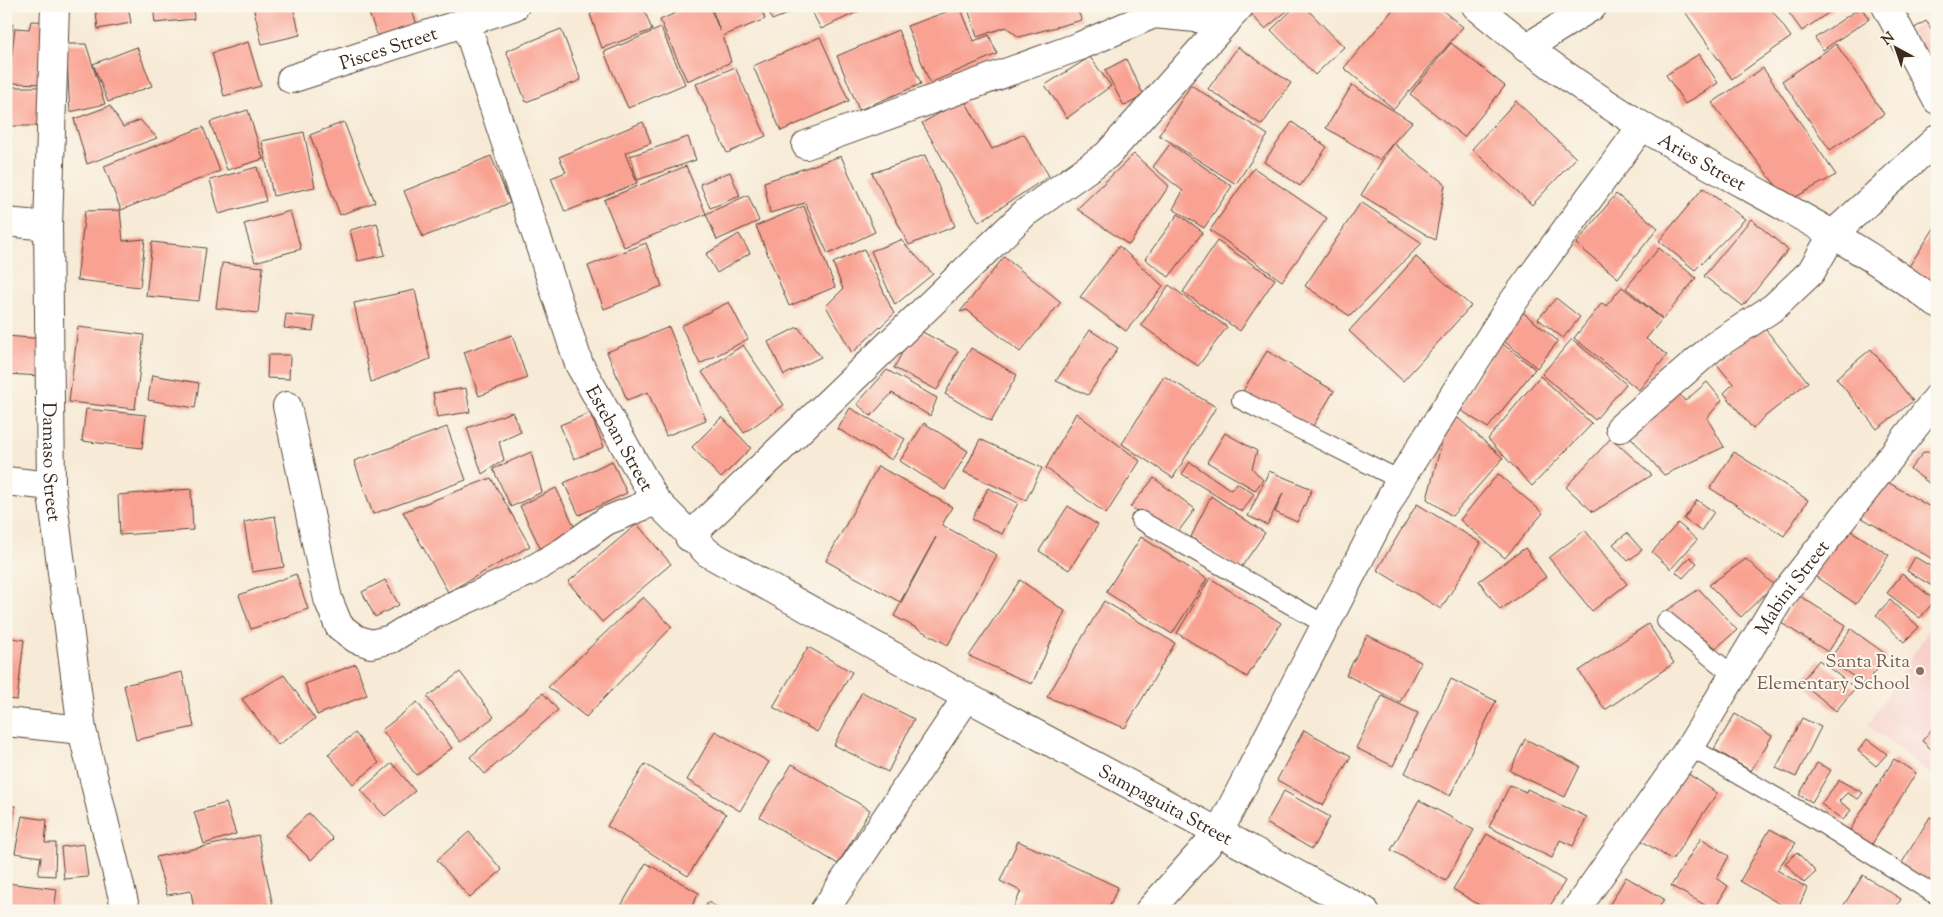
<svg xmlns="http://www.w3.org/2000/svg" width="1943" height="917" viewBox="0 0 1943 917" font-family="'Sorts Mill Goudy',serif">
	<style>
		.built { fill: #f7d0cc }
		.building { fill: #f9a192 }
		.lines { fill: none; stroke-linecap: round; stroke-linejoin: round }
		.service-casing { stroke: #57473a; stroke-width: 20 }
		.minor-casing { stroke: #57473a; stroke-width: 30 }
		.service { stroke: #fff; stroke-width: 18 }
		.minor { stroke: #fff; stroke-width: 28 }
		.education-dot { fill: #8d6e63; stroke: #fbf7ec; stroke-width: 2 }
		.labels { text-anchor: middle; stroke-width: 4; stroke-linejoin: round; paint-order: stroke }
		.street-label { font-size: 19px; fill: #3b2a1e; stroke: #fbf7ec }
		.education-label { font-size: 19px; fill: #785e54; stroke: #fbf7ec; text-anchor: end }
	</style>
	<rect width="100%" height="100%" fill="#fbf7ec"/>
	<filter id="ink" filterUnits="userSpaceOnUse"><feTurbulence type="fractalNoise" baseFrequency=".02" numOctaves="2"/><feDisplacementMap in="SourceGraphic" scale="10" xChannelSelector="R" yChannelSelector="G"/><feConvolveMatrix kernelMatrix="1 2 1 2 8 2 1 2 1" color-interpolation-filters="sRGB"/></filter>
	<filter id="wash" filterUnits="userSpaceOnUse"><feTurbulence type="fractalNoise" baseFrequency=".0096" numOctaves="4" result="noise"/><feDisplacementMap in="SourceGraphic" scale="20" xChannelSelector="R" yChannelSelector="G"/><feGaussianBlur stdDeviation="1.12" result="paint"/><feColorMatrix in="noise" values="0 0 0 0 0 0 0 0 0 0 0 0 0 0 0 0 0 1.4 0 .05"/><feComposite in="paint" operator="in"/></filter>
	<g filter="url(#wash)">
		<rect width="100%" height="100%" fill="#f7ead6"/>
		<!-- built -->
		<polygon class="built" points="1937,617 1937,779 1868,725"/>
		<g id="blocks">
			<!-- building -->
			<g class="building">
				<polygon points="95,6 128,6 131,23 98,29"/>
				<polygon points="153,6 193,6 194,19 155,23"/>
				<polygon points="253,6 293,6 300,35 262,44"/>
				<polygon points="366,6 410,6 418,27 380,42"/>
				<polygon points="612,6 643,6 652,30 602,48 590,14"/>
				<polygon points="680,6 709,6 720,31 711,6 760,6 765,19 723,36 731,62 687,81 660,20 682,10"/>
				<polygon points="767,6 807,6 772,20"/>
				<polygon points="809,6 870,6 821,29"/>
				<polygon points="967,6 1075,6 1082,20 1019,37 1006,27 977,37"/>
				<polygon points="1243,6 1293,6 1265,29"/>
				<polygon points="1296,6 1304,6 1344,47 1315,75 1271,30"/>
				<polygon points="1396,6 1437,6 1463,27 1394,109 1344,68"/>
				<polygon points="1681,6 1769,6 1791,37 1732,79"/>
				<polygon points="1784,6 1838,6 1802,31"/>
				<polygon points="960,7 974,41 989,35 997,54 930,83 907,26"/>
				<polygon points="1861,7 1869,19 1823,50 1815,38"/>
				<polygon points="31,21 52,22 48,84 8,83 15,28 29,29"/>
				<polygon points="1926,21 1937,37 1937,62 1932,65 1910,31"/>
				<polygon points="6,23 13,24 7,69 6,69"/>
				<polygon points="661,28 685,84 628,108 604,52"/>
				<polygon points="561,29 581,80 526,102 506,51"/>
				<polygon points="898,30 921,84 859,110 837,56"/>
				<polygon points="820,37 849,101 781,131 753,66"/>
				<polygon points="248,42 261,86 224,96 212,53"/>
				<polygon points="1451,43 1505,86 1464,137 1410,94"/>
				<polygon points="66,44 86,44 105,104 70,112"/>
				<polygon points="1836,44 1884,114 1830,150 1782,81"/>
				<polygon points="137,47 152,86 108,102 93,64"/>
				<polygon points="1238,47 1291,83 1262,125 1208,89"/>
				<polygon points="1699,54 1718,83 1685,104 1666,75"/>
				<polygon points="1090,57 1111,86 1067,118 1045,85"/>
				<polygon points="1126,59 1144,96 1124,106 1105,70"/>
				<polygon points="735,67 766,136 727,153 696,84"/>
				<polygon points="1763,68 1836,175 1788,201 1712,103"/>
				<polygon points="1191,85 1268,135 1236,184 1159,135"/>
				<polygon points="1352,85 1412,122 1393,143 1445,184 1435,240 1361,195 1393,143 1379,160 1326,128"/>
				<rect x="6" y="87" width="42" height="39"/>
				<polygon points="964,99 992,149 1024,134 1049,176 979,222 922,123"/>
				<polygon points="1516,101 1576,158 1532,205 1472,149"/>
				<polygon points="110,106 123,127 140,120 157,138 87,164 74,119"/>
				<polygon points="248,110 263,159 227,170 210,122"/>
				<polygon points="344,122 375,202 340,215 310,135"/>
				<polygon points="643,122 651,143 625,153 637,183 565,212 551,178 566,172 559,157"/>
				<polygon points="1292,122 1327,147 1300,186 1264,162"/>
				<polygon points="203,127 220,171 121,210 104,166"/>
				<polygon points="304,132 315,187 273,196 262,141"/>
				<polygon points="688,137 696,160 637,180 630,156"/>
				<polygon points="1170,144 1232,186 1204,228 1173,209 1183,191 1153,167"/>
				<polygon points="1134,154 1169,186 1129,245 1077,209"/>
				<polygon points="925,155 955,226 909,245 872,173"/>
				<polygon points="491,156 510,203 423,237 404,191"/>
				<polygon points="841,156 875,232 828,254 805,203 770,213 764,182"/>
				<polygon points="686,166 706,214 624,247 604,200"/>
				<polygon points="257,167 266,201 219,214 210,180"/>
				<polygon points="1254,168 1327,218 1282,281 1210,230"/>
				<polygon points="730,172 740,196 710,208 700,184"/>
				<polygon points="1703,188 1745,219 1695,270 1659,241"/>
				<polygon points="1616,194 1658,228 1618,278 1576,244"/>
				<polygon points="748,195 759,221 717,240 706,214"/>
				<polygon points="1361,202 1422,243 1350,316 1305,286"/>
				<polygon points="804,206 835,287 789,306 756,226"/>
				<polygon points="120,210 123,241 145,239 140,287 77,280 85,211"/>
				<polygon points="290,211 301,249 255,262 244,224"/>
				<polygon points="1178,214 1203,232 1169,277 1145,259"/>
				<polygon points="1751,219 1788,250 1743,306 1704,276"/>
				<polygon points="377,223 385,255 358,261 350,230"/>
				<polygon points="1937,224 1937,291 1906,271"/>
				<polygon points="739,234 750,253 717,273 706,254"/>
				<polygon points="901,240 933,274 895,305 871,251"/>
				<polygon points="1217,241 1275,279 1240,331 1183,292"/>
				<polygon points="152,242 206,248 199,301 146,296"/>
				<polygon points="646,243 662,286 604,309 588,266"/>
				<polygon points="1119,246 1163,286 1126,331 1080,297"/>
				<polygon points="1659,248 1696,278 1663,319 1626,288"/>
				<polygon points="864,249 894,314 852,353 826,306 843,289 833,263"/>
				<polygon points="1004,257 1061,302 1020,352 967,310 960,312"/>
				<polygon points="1416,257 1471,306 1403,381 1349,331"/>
				<polygon points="222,263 263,267 258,313 216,308"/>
				<polygon points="1169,285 1227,327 1198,366 1141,325"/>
				<polygon points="1622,287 1662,319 1646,339 1667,355 1639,390 1574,338 1602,303 1606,306"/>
				<polygon points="415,290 430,359 371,382 354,303"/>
				<polygon points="1556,298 1580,317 1563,338 1538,319"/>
				<polygon points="729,302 748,339 700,364 681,326"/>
				<polygon points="1520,310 1558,341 1537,368 1499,337"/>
				<polygon points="286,314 315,317 313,331 284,328"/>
				<polygon points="1762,325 1808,382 1762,419 1753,429 1724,393 1733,384 1715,362"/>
				<polygon points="78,327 144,335 135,409 69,402"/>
				<polygon points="669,327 706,420 666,436 648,392 627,400 607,352"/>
				<polygon points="798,327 821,357 784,375 768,342"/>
				<polygon points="915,328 958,351 937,390 894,368"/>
				<polygon points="1090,330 1118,348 1088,395 1056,381"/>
				<polygon points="512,335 527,378 479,396 464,352"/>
				<polygon points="6,336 44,339 42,376 6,374"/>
				<polygon points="1572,339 1626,384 1595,420 1542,374"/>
				<polygon points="1499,341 1535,369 1488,428 1459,409"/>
				<polygon points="743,345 784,405 744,433 702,372"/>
				<polygon points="971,348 1017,375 991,421 945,394"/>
				<polygon points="1871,349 1913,401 1877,429 1836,378"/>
				<polygon points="1267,351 1334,391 1310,431 1243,391"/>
				<polygon points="268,355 290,355 289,379 267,378"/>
				<polygon points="887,370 937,398 930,416 892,393 871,416 857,404"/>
				<polygon points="152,375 199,383 195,408 148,400"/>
				<polygon points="1164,376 1216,407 1173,478 1122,444"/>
				<polygon points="1540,376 1592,424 1532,486 1488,439"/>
				<polygon points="1707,382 1722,400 1707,418 1724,447 1664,475 1627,433 1677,391 1685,401"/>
				<polygon points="466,388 470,412 437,417 433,393"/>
				<polygon points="850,408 905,439 892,460 838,429"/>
				<polygon points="86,409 146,415 142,448 82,441"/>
				<polygon points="1450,411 1503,458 1452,516 1427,499"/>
				<polygon points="512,412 521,432 499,442 504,460 482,474 467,428"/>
				<polygon points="590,413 604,447 574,459 560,425"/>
				<polygon points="1076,413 1140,461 1106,514 1046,468"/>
				<polygon points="722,417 751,448 721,478 692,447"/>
				<polygon points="924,423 968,451 945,490 900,461"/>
				<polygon points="447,427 466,480 373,514 354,461"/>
				<polygon points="1225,433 1257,451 1252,468 1263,480 1255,490 1207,462"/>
				<polygon points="1611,438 1652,475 1593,512 1566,487"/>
				<polygon points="980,439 1042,468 1026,500 964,472"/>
				<polygon points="1937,447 1937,489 1910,469 1924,452 1932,452"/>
				<polygon points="531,452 542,492 511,507 493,469"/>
				<polygon points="1734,452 1808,500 1784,536 1710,488"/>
				<polygon points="612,461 627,493 579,515 564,483"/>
				<polygon points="1190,462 1231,490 1237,483 1254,494 1242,512 1182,474"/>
				<polygon points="878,466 952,507 942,525 997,555 948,645 894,616 936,537 900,602 826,561"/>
				<polygon points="1269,471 1312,489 1297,522 1275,512 1283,493 1267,525 1248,516"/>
				<polygon points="1498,474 1543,513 1505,558 1460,520"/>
				<polygon points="1879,477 1937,511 1937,555 1934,560 1857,515"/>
				<polygon points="491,478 530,546 448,592 403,512"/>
				<polygon points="1154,478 1195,509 1178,532 1130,507"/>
				<polygon points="556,488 579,536 543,554 520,506"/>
				<polygon points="988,488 1018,503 1002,534 972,519"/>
				<polygon points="191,489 193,530 120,535 118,495"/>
				<polygon points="1211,496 1265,533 1240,569 1191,537"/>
				<polygon points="1697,500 1714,512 1701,531 1684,519"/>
				<polygon points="1417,504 1481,543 1441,609 1377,570"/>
				<polygon points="1068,506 1098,525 1069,570 1039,551"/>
				<polygon points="275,516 284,567 252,572 244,522"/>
				<polygon points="1678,523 1697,540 1671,569 1652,552"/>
				<polygon points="637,524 671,564 602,622 568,582"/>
				<polygon points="1842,525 1889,555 1856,604 1810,573"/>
				<polygon points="1585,530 1627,584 1592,611 1549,558"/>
				<polygon points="1627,533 1642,550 1628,561 1613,544"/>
				<polygon points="1141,537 1207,579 1172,634 1106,592"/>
				<polygon points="1525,548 1546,577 1500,610 1479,581"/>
				<polygon points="1690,557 1697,563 1683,578 1676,572"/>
				<polygon points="1915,557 1937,570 1937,589 1907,571"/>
				<polygon points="1746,559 1774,585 1741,617 1709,585"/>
				<polygon points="296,574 308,609 251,629 239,595"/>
				<polygon points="1902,574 1935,600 1920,618 1887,593"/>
				<polygon points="1210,578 1281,623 1247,677 1177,633"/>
				<polygon points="385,580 399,605 375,617 362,592"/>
				<polygon points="1020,580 1065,611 1032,684 969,656"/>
				<polygon points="1699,589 1737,630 1716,648 1666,611"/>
				<polygon points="1798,595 1846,625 1828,652 1781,623"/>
				<polygon points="643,597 672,627 586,717 548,687"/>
				<polygon points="1890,600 1919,627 1904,642 1876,615"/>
				<polygon points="1104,601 1175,643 1125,728 1047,697"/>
				<polygon points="1648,624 1674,663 1605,710 1579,671"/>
				<polygon points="1851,629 1887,655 1866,685 1829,660"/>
				<polygon points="1367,635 1421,662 1400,702 1346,675"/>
				<polygon points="6,637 24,640 17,700 6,699"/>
				<polygon points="808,647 852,672 817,732 773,707"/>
				<polygon points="1819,660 1855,688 1836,711 1801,682"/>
				<polygon points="356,664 367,695 317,715 305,684"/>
				<polygon points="182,672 194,727 136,740 124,685"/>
				<polygon points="460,672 494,717 460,742 427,697"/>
				<polygon points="284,675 315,719 278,745 242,699"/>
				<polygon points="1451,679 1496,701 1450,796 1405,773"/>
				<polygon points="862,692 914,719 888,772 834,745"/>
				<polygon points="543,693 558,710 485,774 470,757"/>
				<polygon points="1382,696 1418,713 1393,766 1356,748"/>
				<polygon points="417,702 452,748 416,775 382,730"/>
				<polygon points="1735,714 1772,736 1751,771 1714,749"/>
				<polygon points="1802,718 1821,727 1796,777 1776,768"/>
				<polygon points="1937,723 1937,754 1922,741"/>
				<polygon points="1304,730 1351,756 1323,805 1277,780"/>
				<polygon points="715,731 769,762 740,811 687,780"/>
				<polygon points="355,733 379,763 353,784 328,754"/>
				<polygon points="1525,739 1580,766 1565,797 1510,771"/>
				<polygon points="1867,739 1887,754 1876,766 1858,751"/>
				<polygon points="1894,759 1916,773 1869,849 1847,835"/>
				<polygon points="392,763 415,791 385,816 361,790"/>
				<polygon points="1817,763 1831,770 1812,802 1799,795"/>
				<polygon points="645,764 726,814 688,876 607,826"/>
				<polygon points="792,764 870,810 838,864 760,817"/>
				<polygon points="1684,771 1717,793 1672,860 1639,839"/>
				<polygon points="1839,780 1863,793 1858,799 1847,793 1839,801 1851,810 1843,820 1821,804"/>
				<polygon points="1510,785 1526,792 1527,789 1587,817 1573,846 1560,840 1552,858 1489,827"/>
				<polygon points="1284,791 1330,817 1312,849 1266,823"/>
				<polygon points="1419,800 1474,830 1446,881 1391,850"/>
				<polygon points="226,803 236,834 204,844 194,812"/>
				<polygon points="6,805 15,806 8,871 6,871"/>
				<polygon points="309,813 333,839 311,860 286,835"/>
				<polygon points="22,816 47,820 45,843 56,843 55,876 38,875 41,857 15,853"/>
				<polygon points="1930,817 1937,821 1937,888 1900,866"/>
				<polygon points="1770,829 1796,843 1777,870 1807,888 1797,911 1792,911 1740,881"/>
				<polygon points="469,832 502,870 470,898 437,860"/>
				<polygon points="1487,834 1565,881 1547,911 1489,911 1453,889"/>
				<polygon points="258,835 274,911 194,911 191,891 167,895 156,857"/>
				<polygon points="1701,838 1729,856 1717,878 1728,886 1714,910 1671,886"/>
				<polygon points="1018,841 1118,887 1107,911 1012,911 1021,891 1000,881"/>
				<polygon points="84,844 88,877 64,879 61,847"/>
				<polygon points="1797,852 1816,872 1804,883 1785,863"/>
				<polygon points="646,863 699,893 689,911 618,911"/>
				<polygon points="1863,875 1901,899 1894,911 1840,911"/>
				<polygon points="1626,877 1664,899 1657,911 1611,911 1607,909"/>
				<polygon points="6,883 57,889 54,911 6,911"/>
				<polygon points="708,902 724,911 703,911"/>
			</g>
		</g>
	</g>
	<g filter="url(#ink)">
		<use href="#blocks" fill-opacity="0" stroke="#57473a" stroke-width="1"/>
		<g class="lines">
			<defs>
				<g id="service">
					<polyline points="1241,400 1400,480"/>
					<polyline points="1140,520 1326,625"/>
					<polyline points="1666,621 1734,676"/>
					<polyline points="1690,747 1819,822 1937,896"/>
				</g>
				<g id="minor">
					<path id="s1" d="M55,6L48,226L51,486L82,730L126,911"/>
					<path id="s2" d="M1476,6C1528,50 1584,90 1642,126C1739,186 1846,233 1937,304"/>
					<polyline points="1886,6 1937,100"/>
					<path id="s3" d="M466,23L579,364L656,501L708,553L967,697L1365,911"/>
					<polyline points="1526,48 1593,6"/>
					<path id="s4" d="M291,79L515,6"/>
					<polyline points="806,145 1080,46 1154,14 1227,21"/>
					<polyline points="6,222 48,226"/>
					<polyline points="287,406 328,599 339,626 356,639 371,644 391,639 423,619 528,572 563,552 606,521 656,501"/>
					<polyline points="1620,428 1713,347 1774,307 1811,272 1833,234 1937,139"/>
					<polyline points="6,481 51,486"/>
					<polyline points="689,537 1025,213 1107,155 1240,6"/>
					<polyline points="6,722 82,730"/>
					<polyline points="824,911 967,697"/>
					<polyline points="1149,911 1219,832 1400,480 1510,306 1642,126"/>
					<path id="s5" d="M1575,911L1690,747L1779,600L1937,398"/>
				</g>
			</defs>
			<!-- service casing -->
			<use href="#service" class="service-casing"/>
			<!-- minor casing -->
			<use href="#minor" class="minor-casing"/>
			<!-- service -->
			<use href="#service" class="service"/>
			<!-- minor -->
			<use href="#minor" class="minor"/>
		</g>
	</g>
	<!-- markers -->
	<circle class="education-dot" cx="1920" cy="671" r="5"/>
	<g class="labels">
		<!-- street labels -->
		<g class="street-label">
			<text dy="7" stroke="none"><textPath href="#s4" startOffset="102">Pisces Street</textPath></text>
			<text dy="7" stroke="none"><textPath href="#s2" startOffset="275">Aries Street</textPath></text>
			<text dy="7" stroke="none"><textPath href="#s3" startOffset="444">Esteban Street</textPath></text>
			<text dy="7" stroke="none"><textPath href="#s1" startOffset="456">Damaso Street</textPath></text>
			<text dy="7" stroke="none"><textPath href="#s5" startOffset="390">Mabini Street</textPath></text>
			<text dy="7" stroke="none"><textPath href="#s3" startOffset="1112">Sampaguita Street</textPath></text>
		</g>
		<!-- education labels -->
		<g class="education-label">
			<text x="1910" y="667">Santa Rita<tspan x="1910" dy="22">Elementary School</tspan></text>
		</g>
	</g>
	<!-- margin -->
	<rect width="1943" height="917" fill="none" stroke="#fbf7ec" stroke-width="25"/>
	<!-- north arrow -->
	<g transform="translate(1896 48) rotate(320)" stroke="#fbf7ec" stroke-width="4" paint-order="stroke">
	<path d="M0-4L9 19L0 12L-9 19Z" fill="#3b2a1e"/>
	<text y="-8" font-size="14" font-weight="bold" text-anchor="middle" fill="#3b2a1e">N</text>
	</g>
</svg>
